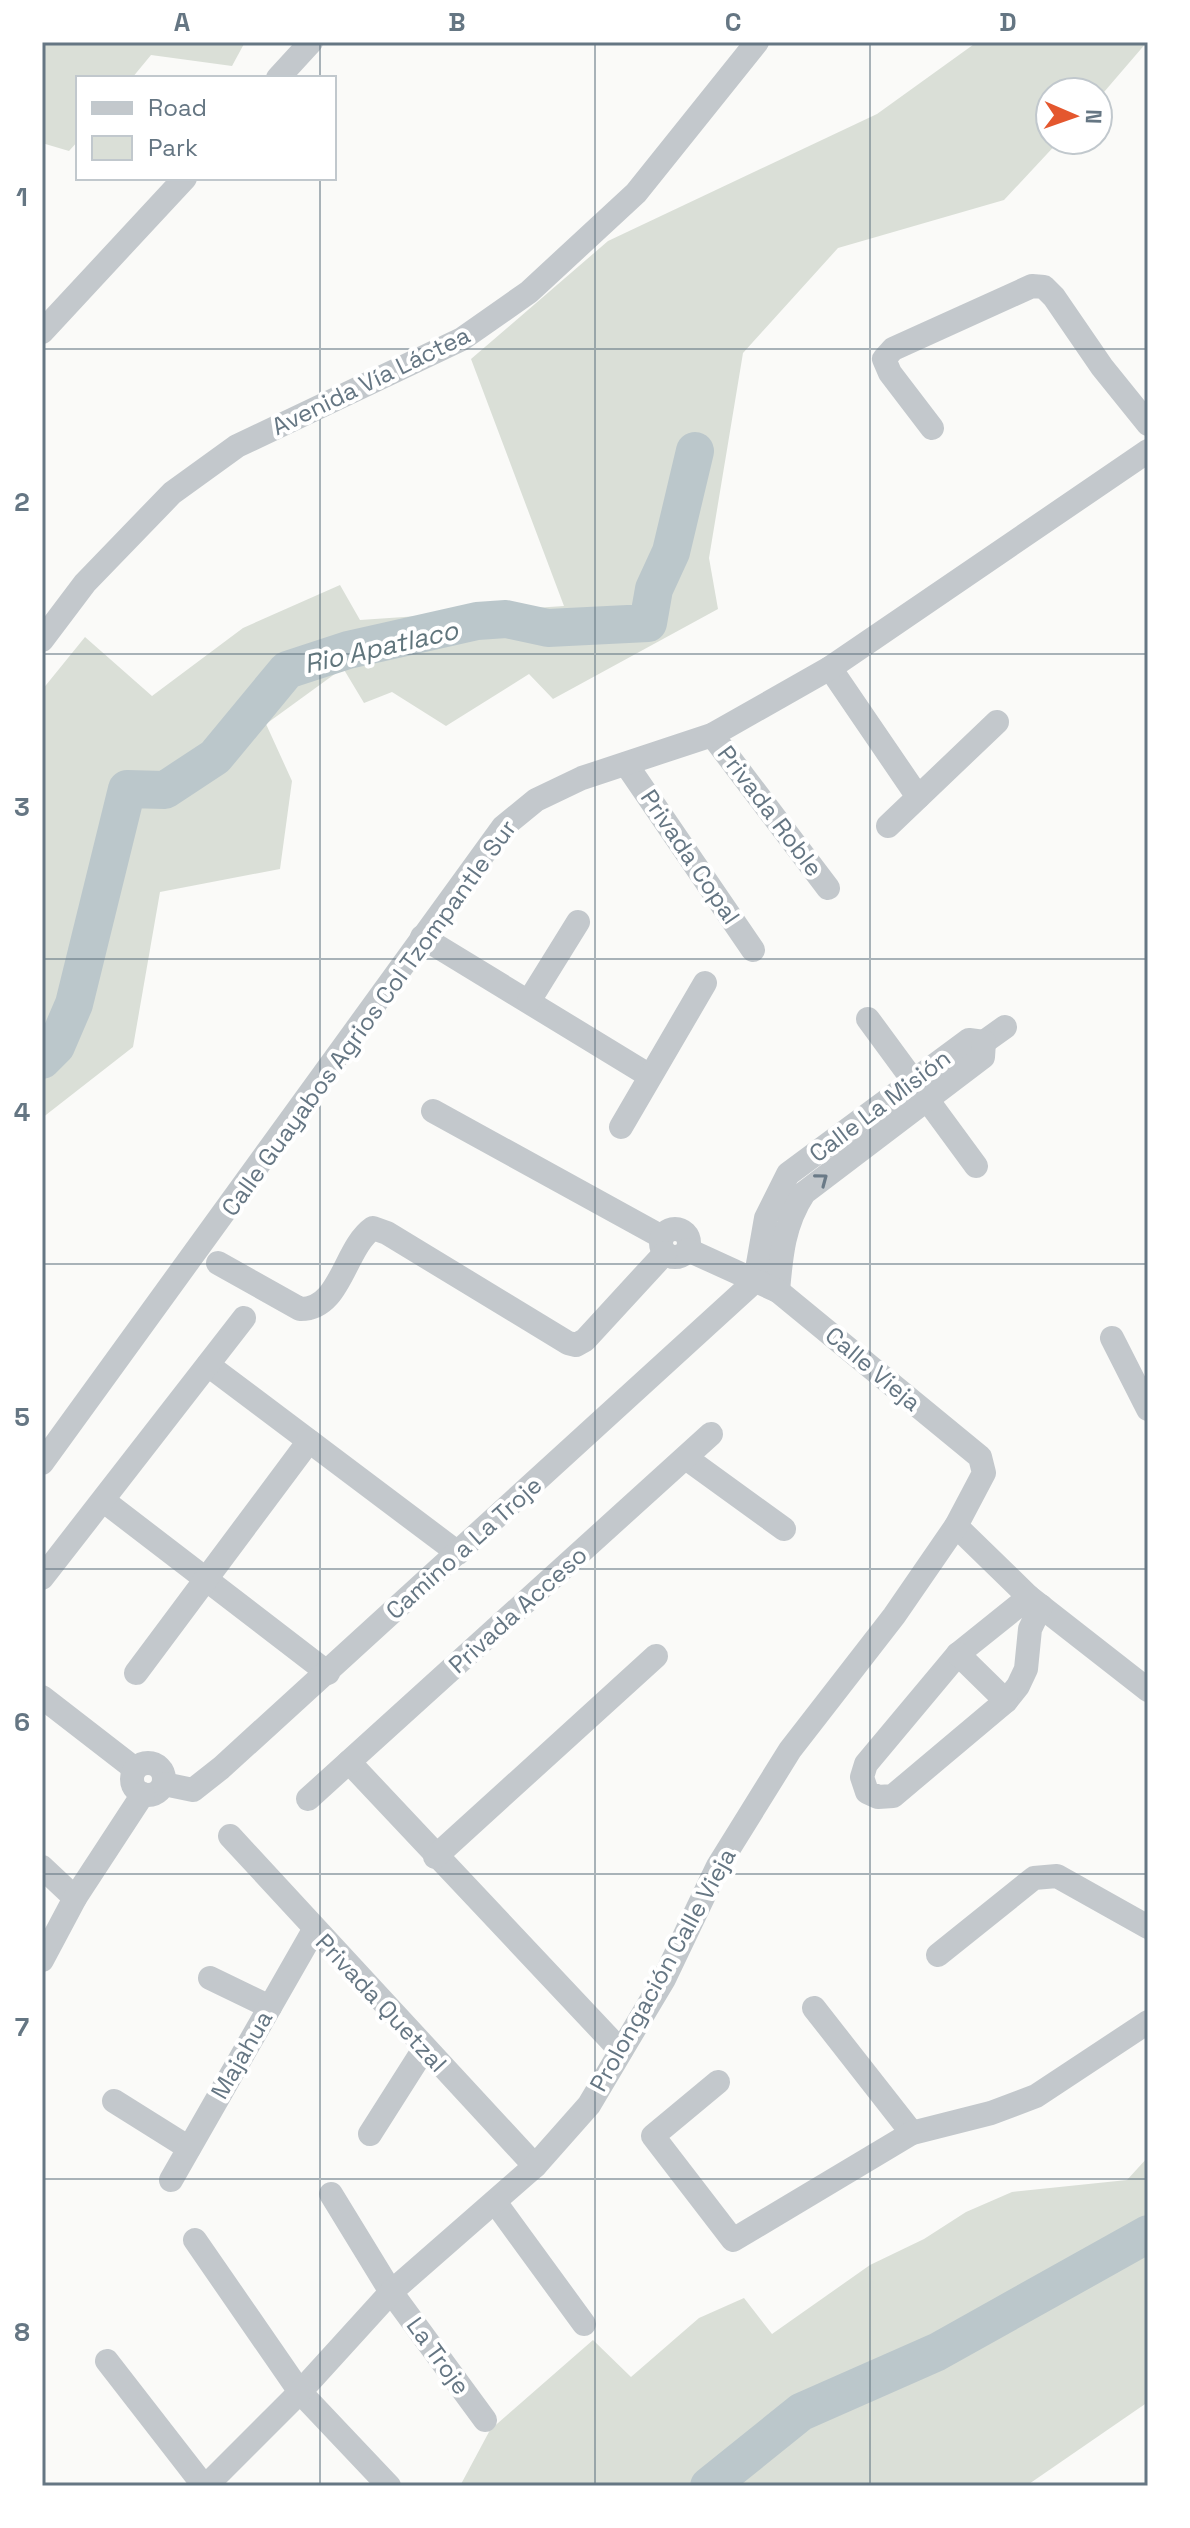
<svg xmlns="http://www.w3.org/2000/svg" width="1190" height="2528" viewBox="0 0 1190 2528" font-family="'Space Grotesk',sans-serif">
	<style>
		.green { fill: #dadfd7 }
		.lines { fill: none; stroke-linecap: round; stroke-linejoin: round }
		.river { stroke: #bbc7cb; stroke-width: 38 }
		.minor { stroke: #c3c8cc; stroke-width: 24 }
		.oneway { stroke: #6a7a87 }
		.grid { fill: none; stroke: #657683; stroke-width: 2; stroke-opacity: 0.55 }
		.labels { text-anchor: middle; stroke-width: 8; stroke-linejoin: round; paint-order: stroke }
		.street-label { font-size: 24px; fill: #657683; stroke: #fff }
		.water-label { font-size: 26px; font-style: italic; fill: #60757c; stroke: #fff }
		.neatline { fill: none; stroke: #657683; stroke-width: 3 }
		.grid-label { font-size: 26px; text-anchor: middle; font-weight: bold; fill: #657683 }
	</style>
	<rect width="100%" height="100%" fill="#fafaf8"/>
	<!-- green -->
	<g class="green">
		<polygon points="42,42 245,42 232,66 151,55 132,78 78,78 78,141 69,151 42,143"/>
		<polygon points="977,42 1147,42 1098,99 1098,92 1050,92 1050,140 1060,140 1004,200 838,248 743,353 709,558 718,609 553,699 529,674 446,726 392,692 364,703 343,668 266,724 292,781 280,869 160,892 133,1047 42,1118 42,690 85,637 152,696 243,628 340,585 360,620 564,606 471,359 608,241 877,114"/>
		<polygon points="1148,2157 1148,2402 1026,2486 460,2486 490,2430 593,2340 631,2377 699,2318 744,2298 772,2334 870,2265 924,2239 966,2212 1012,2192 1127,2180"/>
	</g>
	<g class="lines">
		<!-- river -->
		<g class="river">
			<polyline points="42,1060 56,1046 74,1004 127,789 165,790 215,757 287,670 348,650 477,621 506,619 548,628 648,623 654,589 671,552 695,451"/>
			<polyline points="709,2486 801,2412 937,2352 1148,2234"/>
		</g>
		<!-- minor -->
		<g class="minor">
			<polyline points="278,78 311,42"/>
			<polyline points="42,332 185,178"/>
			<polyline points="932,428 890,373 884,359 893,349 1032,286 1044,287 1054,297 1102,367 1148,424"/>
			<polyline points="42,640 85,583 172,493 237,446 462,339 529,292 636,193 757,42"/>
			<polyline points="830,668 918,797"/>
			<polyline points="712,735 828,888"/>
			<polyline points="626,764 753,950"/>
			<polyline points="888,826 997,722"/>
			<polyline points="422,937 650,1076"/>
			<polyline points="529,1001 578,922"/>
			<polyline points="868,1019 976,1166"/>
			<polyline points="984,1042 1005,1027"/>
			<polyline points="433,1111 662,1237"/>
			<polyline points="621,1127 705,983"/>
			<circle cx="675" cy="1243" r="14"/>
			<path d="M218,1263L300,1309C341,1310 344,1248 373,1228L387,1233L568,1343L576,1345L585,1340L665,1253"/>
			<polyline points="755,1281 766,1218 788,1174 969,1040 984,1042"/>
			<path d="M778,1291C781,1255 784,1223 804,1193L983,1057L984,1042"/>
			<polyline points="1112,1338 1148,1409"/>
			<polyline points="208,1365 458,1553"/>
			<polyline points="686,1458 784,1529"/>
			<polyline points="42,1463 503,827 536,800 582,778 712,735 830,668 1148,451"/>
			<polyline points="104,1501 328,1673"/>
			<polyline points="956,1526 1029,1597 1148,1690"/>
			<polyline points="42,1578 244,1318"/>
			<polyline points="1029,1597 958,1654 866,1764 862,1777 867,1792 878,1797 893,1796 1006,1701 1018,1686 1026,1669 1030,1629 1041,1606"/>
			<polyline points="958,1654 1006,1701"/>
			<polyline points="136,1673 309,1441"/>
			<polyline points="42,1697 135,1769"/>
			<polyline points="349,1762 621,2051"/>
			<circle cx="148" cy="1779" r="16"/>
			<polyline points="164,1784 193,1790 221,1768 755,1281"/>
			<polyline points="308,1799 711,1434"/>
			<polyline points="230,1836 535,2166"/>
			<polyline points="435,1857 656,1656"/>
			<polyline points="42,1867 75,1898"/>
			<polyline points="938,1955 1034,1878 1057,1876 1148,1927"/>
			<polyline points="42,1960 75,1898 143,1794"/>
			<polyline points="210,1978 270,2007"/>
			<polyline points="814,2008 912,2133"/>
			<polyline points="718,2082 653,2136 733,2240 912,2133 991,2113 1036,2096 1148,2022"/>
			<polyline points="114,2101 189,2148"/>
			<polyline points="370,2134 424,2049"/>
			<polyline points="171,2180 314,1930"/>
			<polyline points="331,2194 391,2292 485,2420"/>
			<polyline points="495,2202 584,2324"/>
			<polyline points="195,2240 300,2392 389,2486"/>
			<polyline points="107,2361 204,2486"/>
			<polyline points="206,2486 300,2392 391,2292 535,2166 589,2105 664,1979 718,1866 790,1750 894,1616 956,1526 984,1473 980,1457 778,1291 688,1250"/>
		</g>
	</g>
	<!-- one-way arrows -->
	<defs><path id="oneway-chevron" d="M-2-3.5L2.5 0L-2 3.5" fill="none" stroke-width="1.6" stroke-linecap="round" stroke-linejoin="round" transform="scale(2)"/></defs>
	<use class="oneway" href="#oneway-chevron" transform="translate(822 1179) rotate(-37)"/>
	<!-- grid -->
	<path class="grid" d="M320,42V78M595,42V2486M870,42V2486M320,178V2486M42,349H1148M42,654H1148M42,959H1148M42,1264H1148M42,1569H1148M42,1874H1148M42,2179H1148"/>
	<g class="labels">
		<!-- street labels -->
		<g class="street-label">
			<text transform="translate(371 381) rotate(-26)" y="8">Avenida Vía Láctea</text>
			<text transform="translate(770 811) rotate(53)" y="8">Privada Roble</text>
			<text transform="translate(690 857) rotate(56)" y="8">Privada Copal</text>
			<text transform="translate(369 1018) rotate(-54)" y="8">Calle Guayabos Agrios Col Tzompantle Sur</text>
			<text transform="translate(880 1106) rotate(-37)" y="8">Calle La Misión</text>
			<text transform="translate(873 1369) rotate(40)" y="8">Calle Vieja</text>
			<text transform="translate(464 1548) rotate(-42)" y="8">Camino a La Troje</text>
			<text transform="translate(518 1610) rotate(-42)" y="8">Privada Acceso</text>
			<text transform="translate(663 1970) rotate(-61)" y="8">Prolongación Calle Vieja</text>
			<text transform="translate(381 2003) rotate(47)" y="8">Privada Quetzal</text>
			<text transform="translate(242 2055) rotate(-60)" y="8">Majahua</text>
			<text transform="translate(438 2356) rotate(54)" y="8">La Troje</text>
		</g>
		<!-- water labels -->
		<g class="water-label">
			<text transform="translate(381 647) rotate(-13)" y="9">Rio Apatlaco</text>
		</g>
	</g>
	<!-- border -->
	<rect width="1190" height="2528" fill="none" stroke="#ffffff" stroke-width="88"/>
	<!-- legend -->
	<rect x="76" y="76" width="260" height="104" fill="#ffffff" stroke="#c1c8cd" stroke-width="2"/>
	<rect x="92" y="102" width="40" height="12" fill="#c3c8cc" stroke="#c1c8cd" stroke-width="2"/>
	<text x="148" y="116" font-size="24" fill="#657683">Road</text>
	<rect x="92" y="136" width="40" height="24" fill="#dadfd7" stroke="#c1c8cd" stroke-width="2"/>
	<text x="148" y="156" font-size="24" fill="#657683">Park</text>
	<!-- north arrow -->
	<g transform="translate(1074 116) rotate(92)"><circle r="38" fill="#ffffff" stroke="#c1c8cd" stroke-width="2"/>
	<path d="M0-6L14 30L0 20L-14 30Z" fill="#e4572e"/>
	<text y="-12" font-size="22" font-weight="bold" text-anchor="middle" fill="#657683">N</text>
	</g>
	<rect x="44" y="44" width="1102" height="2440" class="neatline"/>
	<g class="grid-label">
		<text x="182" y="31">A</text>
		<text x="457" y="31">B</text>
		<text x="733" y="31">C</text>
		<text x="1008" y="31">D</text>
		<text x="22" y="206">1</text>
		<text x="22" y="511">2</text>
		<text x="22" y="816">3</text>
		<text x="22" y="1121">4</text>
		<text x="22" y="1426">5</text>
		<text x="22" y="1731">6</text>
		<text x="22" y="2036">7</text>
		<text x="22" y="2341">8</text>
	</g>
</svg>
